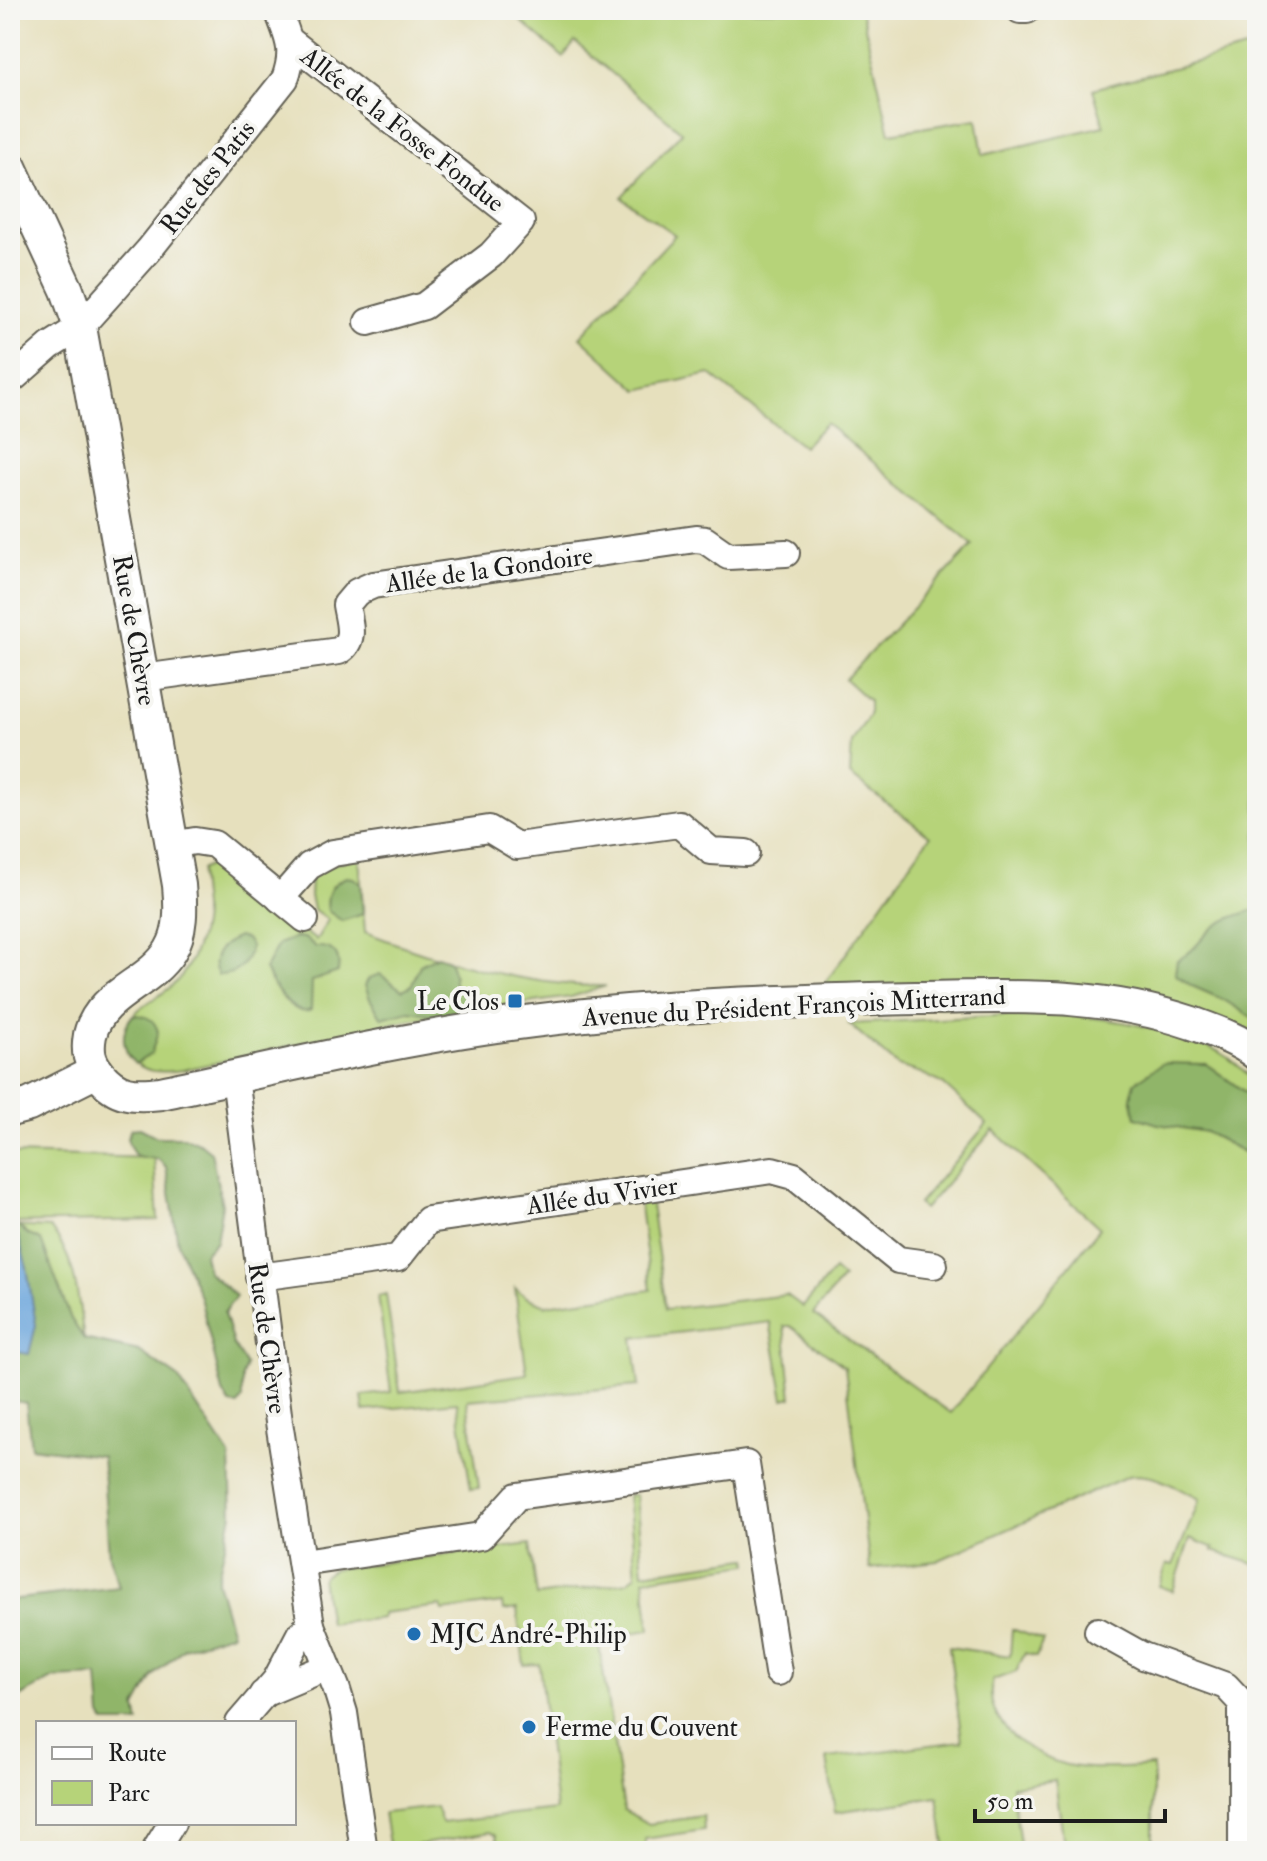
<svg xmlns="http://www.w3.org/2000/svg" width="1267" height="1861" viewBox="0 0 1267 1861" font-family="'IM FELL Double Pica',serif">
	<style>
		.green { fill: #b6d379; stroke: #69784a; stroke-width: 2 }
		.forest { fill: #90b569; stroke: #566842; stroke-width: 2 }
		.water { fill: #6ea7dd; stroke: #45627c; stroke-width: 2 }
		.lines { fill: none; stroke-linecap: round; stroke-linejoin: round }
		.minor-casing { stroke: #636154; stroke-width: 30 }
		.tertiary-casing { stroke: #636154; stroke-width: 36 }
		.minor { stroke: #fff; stroke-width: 26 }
		.tertiary { stroke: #fff; stroke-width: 32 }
		.poi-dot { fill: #1f6fb2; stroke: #f6f6f2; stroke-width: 3 }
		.labels { text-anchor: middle; stroke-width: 8; stroke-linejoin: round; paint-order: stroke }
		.street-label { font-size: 26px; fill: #1c1c1c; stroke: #f6f6f2 }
		.poi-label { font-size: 26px; fill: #1c1c1c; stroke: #f6f6f2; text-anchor: start }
	</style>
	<rect width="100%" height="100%" fill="#f6f6f2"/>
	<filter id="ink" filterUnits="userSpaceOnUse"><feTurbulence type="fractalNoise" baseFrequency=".0125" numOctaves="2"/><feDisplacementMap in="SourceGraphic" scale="16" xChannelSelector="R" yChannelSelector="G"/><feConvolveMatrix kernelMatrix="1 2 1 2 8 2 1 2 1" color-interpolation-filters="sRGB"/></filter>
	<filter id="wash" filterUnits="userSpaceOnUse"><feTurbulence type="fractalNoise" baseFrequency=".006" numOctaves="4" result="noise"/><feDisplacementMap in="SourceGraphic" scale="32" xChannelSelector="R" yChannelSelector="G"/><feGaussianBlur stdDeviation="1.8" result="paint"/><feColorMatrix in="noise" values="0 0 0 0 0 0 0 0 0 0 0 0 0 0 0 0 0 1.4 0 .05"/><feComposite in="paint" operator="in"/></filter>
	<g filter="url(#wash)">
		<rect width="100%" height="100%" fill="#e6e0bd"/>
		<!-- green -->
		<g class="green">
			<polygon points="530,10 861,10 890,133 977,119 983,155 1104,126 1093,89 1257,46 1257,1035 1174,1018 813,1000 930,836 850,775 852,742 869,715 869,701 845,679 973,545 826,423 803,447 710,374 638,390 580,337 675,235 621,197 682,132 575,42 563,57 521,21"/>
			<path d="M359,857L365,932C436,960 529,987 606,986L571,997L406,1020L183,1070C160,1073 144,1074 128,1056C111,1005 162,1006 184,972C196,953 204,929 203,907C202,894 199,883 201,870L210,865H223L264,903L316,940L328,920L313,909L310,896L311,877L320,867Z"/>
			<path d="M1045,1013C1099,1017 1171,1026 1219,1052C1234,1060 1245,1072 1257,1084V1101L1206,1064L1190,1128L1206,1132L1257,1159V1565L1213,1551L1214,1548L1190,1538L1173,1591L1159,1586L1167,1564L1173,1565L1200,1499C1178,1489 1153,1471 1128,1476L937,1561L870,1569L845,1367L790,1326H784L792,1397L784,1399L770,1322L633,1338L639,1386L467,1400L479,1488L471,1489L457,1402L364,1411L362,1396L391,1392L378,1296L386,1294L400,1392L527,1374L515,1288L528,1298L546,1305L651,1290L639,1199L650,1198L666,1309L787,1295L803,1307L834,1270L843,1278L813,1314L951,1413L1100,1228L993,1130L924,1209L918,1204L987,1124L942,1083L921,1073L898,1066L849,1024Z"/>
			<polygon points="10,1154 154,1158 158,1220 10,1223"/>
			<path d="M10,1226L50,1228C77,1258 78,1301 84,1339Z"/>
			<polygon points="628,1495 636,1495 643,1573 748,1558 749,1564 644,1579 650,1630 598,1638 624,1810 649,1824 703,1816 704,1830 645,1839 646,1851 499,1851 496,1835 490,1832 390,1850 384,1813 436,1807 442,1823 556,1810 539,1664 524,1665 517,1609 503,1611 502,1603 443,1611 441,1606 382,1613 382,1618 329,1624 322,1578 333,1569 530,1544 537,1596 627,1582 636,1575"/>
			<path d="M1012,1629L1043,1640L1036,1657L1025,1653L1016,1672L993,1680C979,1723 1036,1760 1072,1766C1090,1770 1133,1768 1153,1766V1851H1065L1055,1780L1012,1786L1021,1851H946L938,1797L835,1812L827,1758L962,1741L949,1647L1010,1656Z"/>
		</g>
		<!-- forest -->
		<g class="forest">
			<path d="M346,877L353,878L361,883L363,914L342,921L328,911C325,893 331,884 346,877Z"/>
			<path d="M1257,909V1021L1224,1000L1192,986L1175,974L1177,960C1196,950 1196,944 1210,931C1222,919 1242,914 1257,909Z"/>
			<path d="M238,937L246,939L251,946C246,965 238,975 218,975C208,958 221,944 238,937Z"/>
			<path d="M296,937L304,938L316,947C333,946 341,955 338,972L312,981L311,1010C292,1019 272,984 265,969L278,944Z"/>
			<polygon points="437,956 449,960 454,975 454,984 460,992 490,998 492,1003 489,1008 437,1015 409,1011 382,1018 370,999 365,985 369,978 380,974 402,990 411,986 420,965"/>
			<path d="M133,1015C146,1015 155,1019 158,1032L151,1054L135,1064C121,1049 120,1030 133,1015Z"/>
			<polygon points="1163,1063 1206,1064 1257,1101 1257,1159 1206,1132 1158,1124 1136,1117 1131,1097 1135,1082"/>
			<path d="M140,1128L157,1137H184L201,1144L211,1152L222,1205L216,1241L204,1254L208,1272L236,1296L224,1313L233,1344L246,1365L242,1376V1399L238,1405L230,1404L223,1392L200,1297L178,1244L166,1167L158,1159C137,1156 134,1161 127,1138L131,1129Z"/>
			<polygon points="10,1220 29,1235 41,1240 71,1319 84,1339 139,1351 178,1378 230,1456 232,1515 217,1581 232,1633 184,1648 153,1676 136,1707 139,1723 105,1723 101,1716 98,1676 54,1678 10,1702 10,1600 119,1587 109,1556 102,1456 31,1447 26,1403 10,1400"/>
		</g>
		<!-- water -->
		<polygon class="water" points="10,1236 18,1236 27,1268 36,1325 29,1354 10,1351"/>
	</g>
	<g filter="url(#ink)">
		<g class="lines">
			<defs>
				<g id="minor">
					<polyline points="1020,10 1027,10"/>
					<polyline points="289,40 521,222 491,255 424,306 368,322"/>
					<path d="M10,381L50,346L80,327L149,250L285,79C296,48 288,39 278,10"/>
					<path d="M143,678L339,651C356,640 349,623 346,605L357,592L373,585L696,539L705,540L728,556L786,553"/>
					<polyline points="171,845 195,841 214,844 305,919"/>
					<polyline points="280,899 309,866 333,853 489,829 517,846 679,824 711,851 746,853"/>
					<polyline points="235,1077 279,1422 311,1625 336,1687 344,1713 364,1851"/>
					<polyline points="259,1277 398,1258 428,1220 772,1170 794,1176 898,1260 934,1265"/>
					<polyline points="302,1563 481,1536 517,1496 746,1464 778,1672"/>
					<polyline points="1098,1631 1143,1656 1226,1686 1242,1703 1242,1851"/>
					<polyline points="263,1694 327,1667"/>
					<polyline points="239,1723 276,1680 300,1634 311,1625"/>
					<polyline points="155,1851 172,1823"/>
				</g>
				<g id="tertiary">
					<path d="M10,167L67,290L80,327L179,885C181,907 182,932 170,951C149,985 100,993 90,1035C87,1051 89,1062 100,1075C117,1096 135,1096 161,1093C277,1068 394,1040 511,1024C646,1005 781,1001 916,998C1014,997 1097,991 1192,1023C1214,1031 1238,1039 1257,1054"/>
					<polyline points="10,1110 29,1105 97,1071"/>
				</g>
			</defs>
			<!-- minor casing -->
			<use href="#minor" class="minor-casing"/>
			<!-- tertiary casing -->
			<use href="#tertiary" class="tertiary-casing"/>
			<!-- minor -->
			<use href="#minor" class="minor"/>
			<!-- tertiary -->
			<use href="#tertiary" class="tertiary"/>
		</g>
	</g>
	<!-- markers -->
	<g class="poi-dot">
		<rect x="507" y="993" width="16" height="16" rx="4"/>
		<circle cx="414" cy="1634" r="8"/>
		<circle cx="529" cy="1727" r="8"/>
	</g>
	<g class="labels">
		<!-- street labels -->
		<g class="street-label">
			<text transform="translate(403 129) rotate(38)" y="9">Allée de la Fosse Fondue</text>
			<text transform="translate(207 177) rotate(-52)" y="9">Rue des Patis</text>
			<text transform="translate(489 569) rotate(-8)" y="9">Allée de la Gondoire</text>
			<text transform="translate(135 630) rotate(80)" y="9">Rue de Chèvre</text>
			<text transform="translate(794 1006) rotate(-3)" y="9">Avenue du Président François Mitterrand</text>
			<text transform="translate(602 1195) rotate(-8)" y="9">Allée du Vivier</text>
			<text transform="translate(268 1338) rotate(82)" y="9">Rue de Chèvre</text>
		</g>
		<!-- poi labels -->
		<g class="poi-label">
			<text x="499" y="1010" text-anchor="end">Le Clos</text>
			<text x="430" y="1643">MJC André-Philip</text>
			<text x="545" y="1736">Ferme du Couvent</text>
		</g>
	</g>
	<!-- margin -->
	<rect width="1267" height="1861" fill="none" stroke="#f6f6f2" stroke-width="40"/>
	<!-- legend -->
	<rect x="36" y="1721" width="260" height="104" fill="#f6f6f2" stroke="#9f9f9c" stroke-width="2"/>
	<rect x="52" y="1747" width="40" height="12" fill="#ffffff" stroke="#9f9f9c" stroke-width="2"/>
	<text x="108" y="1761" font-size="24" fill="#1c1c1c">Route</text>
	<rect x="52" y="1781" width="40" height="24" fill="#b6d379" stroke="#9f9f9c" stroke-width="2"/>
	<text x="108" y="1801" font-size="24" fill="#1c1c1c">Parc</text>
	<!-- scale -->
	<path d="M975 1809v12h190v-12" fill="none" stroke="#1c1c1c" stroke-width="4"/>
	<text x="987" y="1809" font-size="24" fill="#1c1c1c" stroke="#f6f6f2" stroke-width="6" paint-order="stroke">50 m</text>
</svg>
